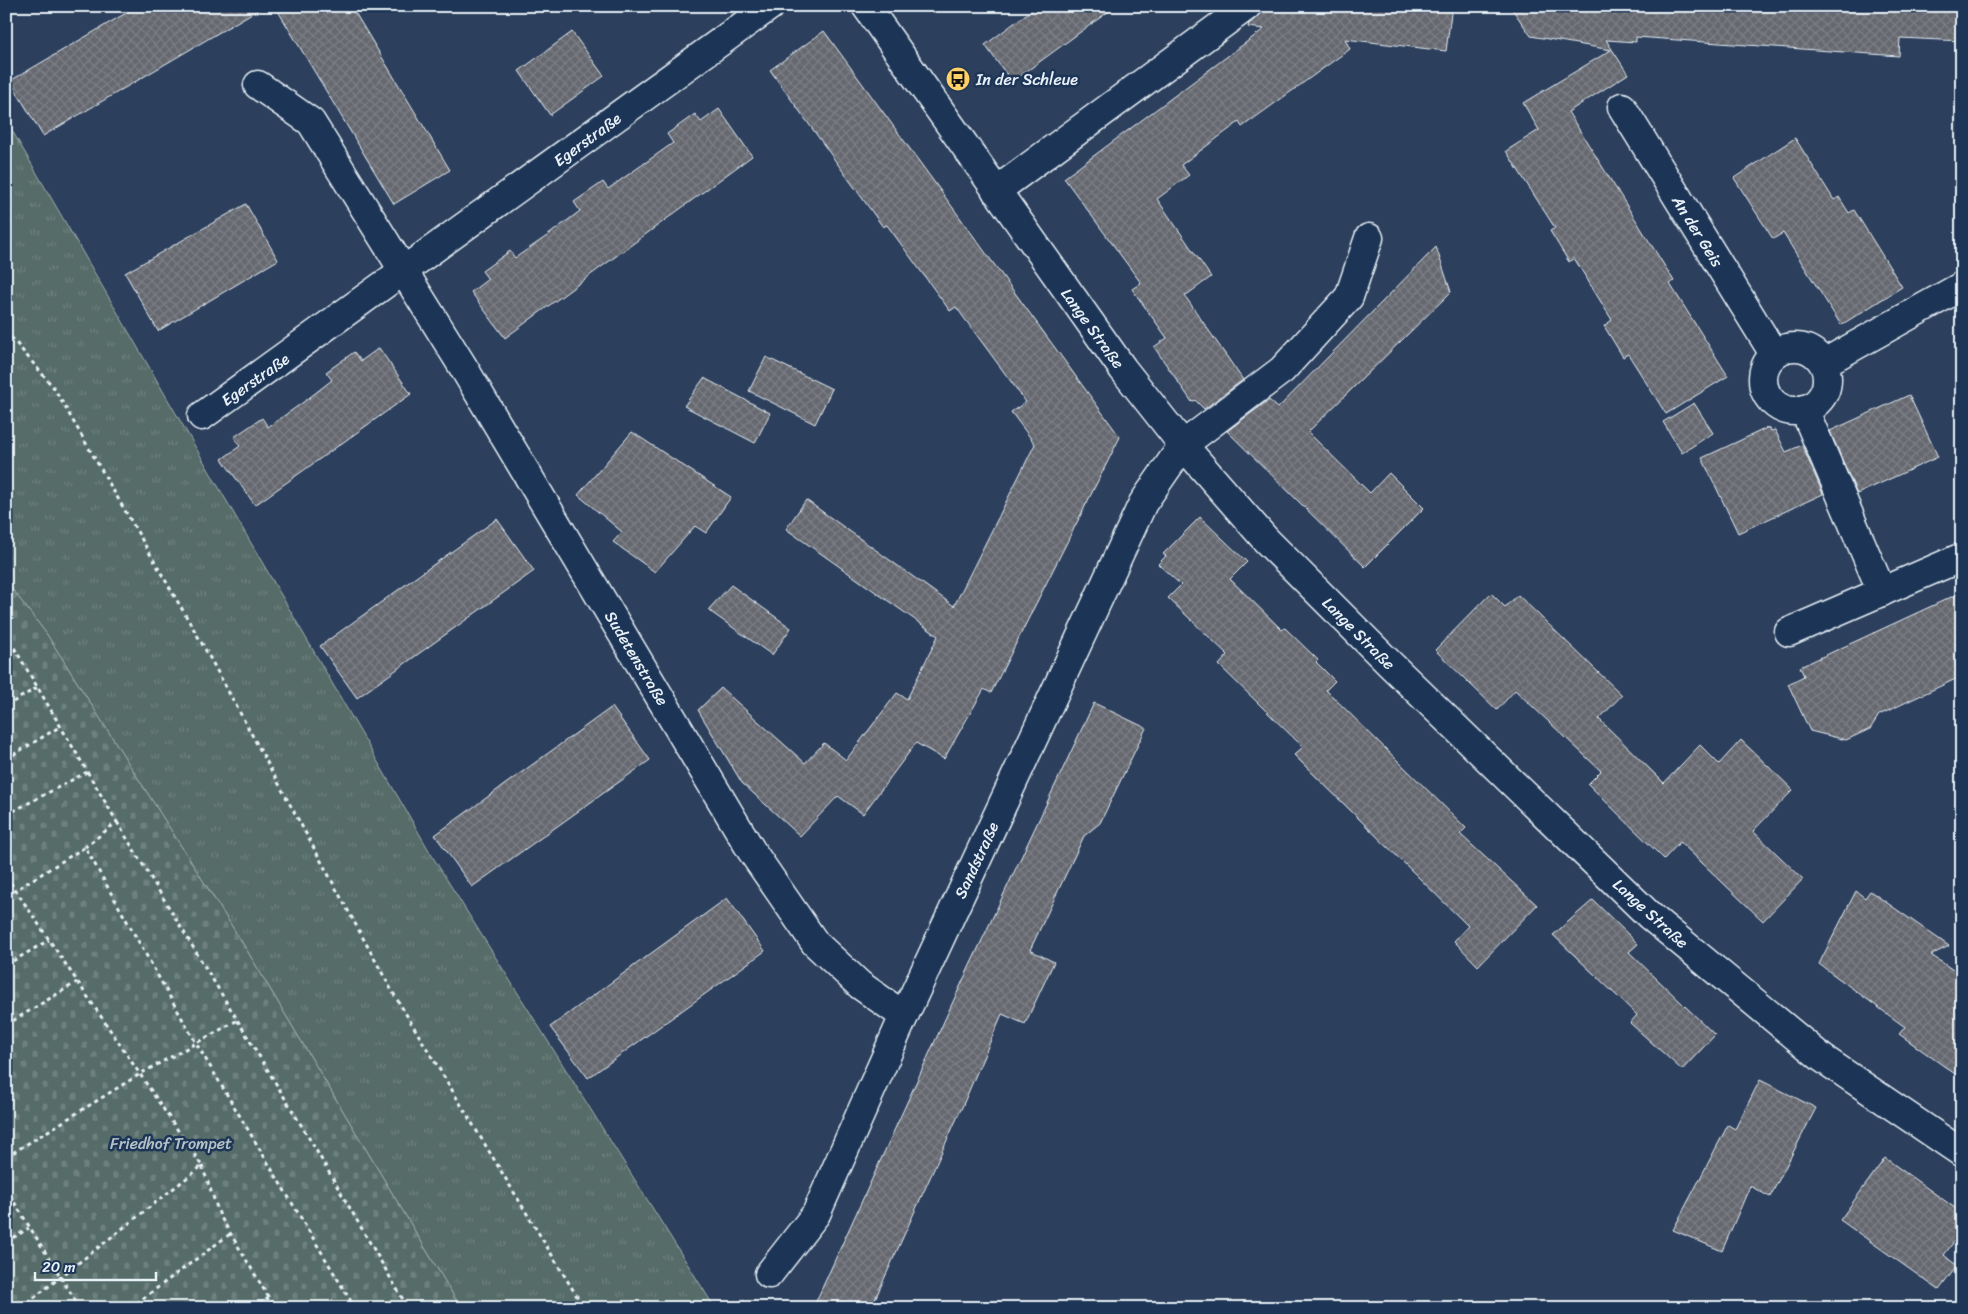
<svg xmlns="http://www.w3.org/2000/svg" width="1968" height="1314" viewBox="0 0 1968 1314" font-family="Sriracha,sans-serif">
	<style>
		.cemetery { fill: url(#cemetery-stones); stroke: #9faeb0 }
		.park { fill: url(#park-tufts); stroke: #9faeb0 }
		.building { fill: url(#building-cross-hatch); stroke: #e8f1f8 }
		.lines { fill: none; stroke-linecap: round; stroke-linejoin: round }
		.minor-casing { stroke: #e8f1f8; stroke-width: 31 }
		.path { stroke: #e8f1f8; stroke-width: 3; stroke-dasharray: 4 4; stroke-linecap: butt }
		.minor { stroke: #1d3557; stroke-width: 28 }
		.labels { text-anchor: middle; stroke-width: 5; stroke-linejoin: round; paint-order: stroke }
		.poi-label { font-size: 16px; fill: #e8f1f8; stroke: #1d3557; text-anchor: start }
		.street-label { font-size: 16px; fill: #e8f1f8; stroke: #1d3557 }
		.park-label { font-size: 16px; fill: #b5c2c6; stroke: #1d3557 }
	</style>
	<defs>
		<pattern id="cemetery-stones" width="16" height="16" patternUnits="userSpaceOnUse" patternTransform="scale(1.25)"><rect width="16" height="16" fill="#566c68"/><path d="M2 7V4a2 2 0 0 1 4 0v3zM10 15v-3a2 2 0 0 1 4 0v3z" fill="#6e817e"/></pattern>
		<pattern id="park-tufts" width="24" height="20" patternUnits="userSpaceOnUse" patternTransform="scale(1.25)"><rect width="24" height="20" fill="#566c68"/><path d="M3 7l-1-3M5 7V3M7 7l1-3M15 17l-1-3M17 17v-4M19 17l1-3" fill="none" stroke="#6e817e"/></pattern>
		<pattern id="building-cross-hatch" width="8" height="8" patternUnits="userSpaceOnUse" patternTransform="scale(1.25)"><rect width="8" height="8" fill="#666870"/><path d="M0 0l8 8M0 8l8-8" fill="none" stroke="#7c7e85"/></pattern>
	</defs>
	<rect width="100%" height="100%" fill="#2c3f5c"/>
	<filter id="ink" filterUnits="userSpaceOnUse"><feTurbulence type="fractalNoise" baseFrequency=".02" numOctaves="2"/><feDisplacementMap in="SourceGraphic" scale="10" xChannelSelector="R" yChannelSelector="G"/><feConvolveMatrix kernelMatrix="1 2 1 2 8 2 1 2 1" color-interpolation-filters="sRGB"/></filter>
	<g filter="url(#ink)">
		<!-- cemetery -->
		<polygon class="cemetery" points="6,581 46,633 242,942 461,1308 6,1308"/>
		<!-- park -->
		<polygon class="park" points="6,120 434,859 715,1308 461,1308 242,942 46,633 6,581"/>
		<!-- building -->
		<g class="building">
			<polygon points="138,6 264,6 43,136 10,81"/>
			<polygon points="275,6 351,6 450,170 394,204"/>
			<polygon points="1037,6 1116,6 1012,82 985,45"/>
			<polygon points="1262,6 1452,6 1446,51 1345,39 1350,49 1242,127 1239,122 1181,165 1189,175 1157,199 1211,277 1185,296 1243,380 1204,409 1195,400 1192,402 1154,347 1167,338 1132,289 1141,283 1064,178 1264,29 1248,27 1249,24 1261,13"/>
			<polygon points="1510,6 1962,6 1962,41 1900,38 1899,56 1636,37 1636,42 1606,40 1628,74 1568,112 1674,281 1670,284 1728,376 1666,414 1628,354 1623,357 1604,326 1612,320 1574,258 1569,262 1550,231 1555,228 1506,151 1539,130 1523,103 1611,50 1531,36"/>
			<polygon points="824,31 1120,437 991,693 984,689 944,759 916,743 863,814 838,796 800,836 742,783 698,710 721,688 805,763 824,743 846,760 897,693 907,699 938,636 786,529 806,500 954,606 1035,444 1011,412 1026,402 956,307 950,311 887,225 883,227 770,70"/>
			<polygon points="572,32 604,76 550,115 519,71"/>
			<polygon points="719,109 752,156 505,338 471,292 488,279 482,271 510,251 515,258 547,236 580,211 574,202 603,182 608,189 673,143 667,134 695,114 701,122"/>
			<polygon points="1795,138 1834,200 1839,197 1849,213 1854,210 1902,287 1841,325 1783,233 1773,239 1734,178"/>
			<polygon points="246,204 278,260 158,331 125,273"/>
			<polygon points="1436,247 1451,292 1308,432 1370,493 1389,473 1424,508 1365,567 1227,431 1269,400 1278,408"/>
			<polygon points="379,348 411,394 255,505 222,459 240,446 234,437 262,418 268,427 305,401 332,380 326,372 354,352 361,361"/>
			<polygon points="766,357 832,389 815,424 749,391"/>
			<polygon points="704,378 770,413 755,443 684,406"/>
			<polygon points="1909,395 1938,457 1857,494 1830,431"/>
			<polygon points="1694,403 1713,433 1682,453 1663,422"/>
			<polygon points="1769,427 1771,431 1775,430 1786,452 1802,445 1823,494 1738,533 1702,458"/>
			<polygon points="632,432 731,497 706,533 695,526 655,572 613,542 622,532 578,495"/>
			<polygon points="1200,517 1247,562 1230,579 1282,630 1285,628 1318,660 1316,662 1335,681 1326,690 1466,828 1460,834 1537,905 1478,966 1454,941 1468,926 1294,755 1303,747 1219,665 1228,655 1168,598 1181,585 1158,564 1166,556 1163,554"/>
			<polygon points="497,519 534,571 357,698 320,646"/>
			<polygon points="731,585 791,628 772,655 708,610"/>
			<polygon points="1962,592 1962,676 1879,715 1870,729 1846,740 1810,731 1788,684 1804,676 1800,667"/>
			<polygon points="1491,593 1505,607 1518,595 1622,695 1599,719 1664,783 1700,745 1719,764 1741,740 1793,790 1753,831 1803,879 1763,921 1680,842 1664,859 1588,784 1601,771 1515,690 1497,710 1435,650"/>
			<polygon points="1094,703 1146,728 1100,823 1084,836 1030,950 1054,962 1025,1024 1002,1014 962,1107 871,1308 813,1308 957,993"/>
			<polygon points="612,707 650,760 472,887 435,835"/>
			<polygon points="1856,891 1865,898 1870,891 1949,946 1931,955 1962,976 1962,1079 1899,1034 1905,1027 1819,964"/>
			<polygon points="727,898 765,951 588,1078 550,1027"/>
			<polygon points="1593,900 1638,944 1629,952 1715,1035 1682,1070 1630,1023 1637,1015 1553,935"/>
			<polygon points="1760,1080 1816,1108 1770,1197 1750,1186 1722,1251 1673,1230 1728,1125 1735,1129"/>
			<polygon points="1885,1158 1962,1213 1962,1231 1944,1255 1957,1266 1939,1290 1840,1220"/>
		</g>
		<g class="lines">
			<defs>
				<g id="minor">
					<polyline points="866,6 1123,369 1183,445 1266,540 1390,664 1650,916 1822,1058 1962,1153"/>
					<polyline points="258,85 311,122 462,365 751,850 815,943 860,985 904,1016"/>
					<polyline points="1622,107 1774,354"/>
					<polyline points="996,191 1247,6"/>
					<circle cx="1795" cy="379" r="32"/>
					<polyline points="1824,363 1962,286"/>
					<polyline points="1804,409 1882,592"/>
					<polyline points="202,416 770,6"/>
					<polyline points="1789,632 1962,557"/>
					<polyline points="769,1274 816,1214 904,1016 1143,503 1183,445 1282,370 1349,297 1369,238"/>
				</g>
			</defs>
			<!-- minor casing -->
			<use href="#minor" class="minor-casing"/>
			<!-- path -->
			<g class="path">
				<polyline points="6,331 54,388 204,647 392,991 584,1308"/>
				<polyline points="6,634 117,822 85,847"/>
				<polyline points="6,655 16,649"/>
				<polyline points="6,706 38,687"/>
				<polyline points="6,759 61,726"/>
				<polyline points="6,815 87,772"/>
				<polyline points="117,822 309,1138 408,1308"/>
				<polyline points="6,876 202,1166 21,1308"/>
				<polyline points="6,896 85,847 196,1043 355,1308"/>
				<polyline points="6,965 49,940"/>
				<polyline points="6,1025 77,982"/>
				<polyline points="6,1157 140,1074 238,1020"/>
				<polyline points="202,1166 220,1216 275,1308"/>
				<polyline points="6,1189 80,1308"/>
				<polyline points="6,1242 29,1228"/>
				<polyline points="130,1308 230,1234"/>
				<polyline points="252,1308 269,1298"/>
				<polyline points="735,1308 745,1298"/>
			</g>
			<!-- minor -->
			<use href="#minor" class="minor"/>
		</g>
	</g>
	<!-- icons -->
	<defs>
		<symbol id="bus-disc" viewBox="-11 -11 22 22"><circle r="9.5" fill="#ffd166" stroke="#1d3557"/><path d="M-5-6H5V4H4V6H2V4H-2V6H-4V4H-5ZM-3.5-4V0h7V-4ZM-3.5 1.2v1.5H-2V1.2ZM2 1.2v1.5H3.5V1.2Z" fill="#111"/></symbol>
	</defs>
	<g fill-rule="evenodd">
		<use href="#bus-disc" x="944" y="65" width="28" height="28"/>
	</g>
	<g class="labels">
		<!-- poi labels -->
		<g class="poi-label">
			<text x="976" y="85">In der Schleue</text>
		</g>
		<!-- street labels -->
		<g class="street-label">
			<text transform="translate(587 139) rotate(-36)" y="6">Egerstraße</text>
			<text transform="translate(1698 231) rotate(58)" y="6">An der Geis</text>
			<text transform="translate(1093 328) rotate(54)" y="6">Lange Straße</text>
			<text transform="translate(255 379) rotate(-35)" y="6">Egerstraße</text>
			<text transform="translate(1359 633) rotate(45)" y="6">Lange Straße</text>
			<text transform="translate(637 658) rotate(59)" y="6">Sudetenstraße</text>
			<text transform="translate(976 860) rotate(-65)" y="6">Sandstraße</text>
			<text transform="translate(1651 913) rotate(42)" y="6">Lange Straße</text>
		</g>
		<!-- park labels -->
		<g class="park-label">
			<text x="171" y="1149">Friedhof Trompet</text>
		</g>
	</g>
	<!-- margin -->
	<rect width="1968" height="1314" fill="none" stroke="#1d3557" stroke-width="25"/>
	<rect x="12" y="12" width="1943" height="1289" fill="none" stroke="#e8f1f8" stroke-width="2" filter="url(#ink)"/>
	<!-- scale -->
	<path d="M35 1272v8h121v-8" fill="none" stroke="#e8f1f8" stroke-width="2.5"/>
	<text x="42" y="1272" font-size="15" fill="#e8f1f8" stroke="#1d3557" stroke-width="4" paint-order="stroke">20 m</text>
</svg>
